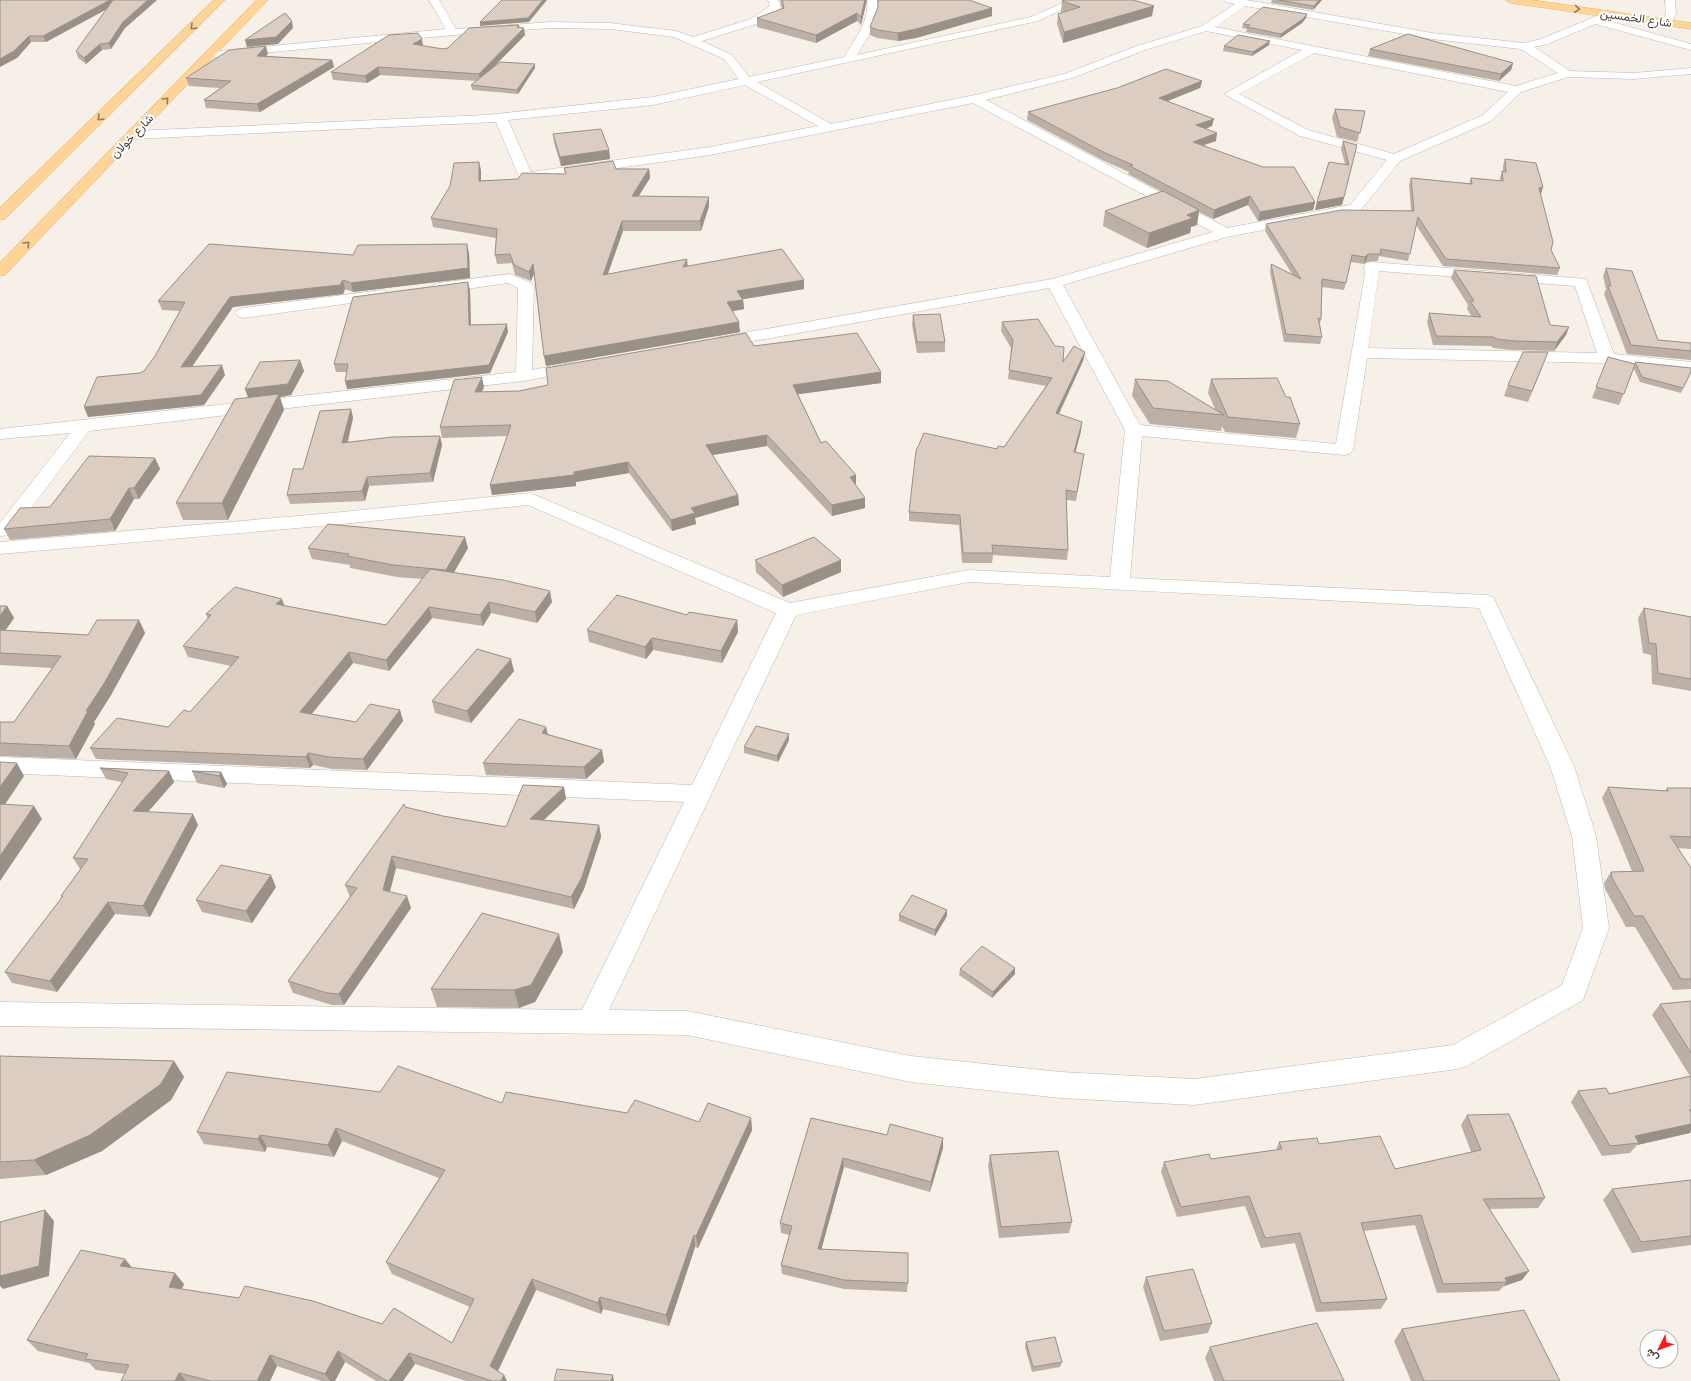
<svg xmlns="http://www.w3.org/2000/svg" width="1691" height="1381" viewBox="0 0 1691 1381" font-family="'Open Sans',Vazirmatn,sans-serif">
	<style>
		.lines { fill: none; stroke-linecap: round; stroke-linejoin: round }
		.minor-casing { stroke: #c2b7ab; stroke-width: 1 }
		.primary-casing { stroke: #ecaf61; stroke-width: 1 }
		.minor { fill: #fff; fill-rule: evenodd }
		.primary { fill: #ffd499; fill-rule: evenodd }
		.wall { fill: #bcb0a6 }
		.shaded-wall { fill: #999087 }
		.building { fill: #dbcdc1; stroke: #999087 }
		.oneway { stroke: #927b5e }
		.labels { text-anchor: middle; stroke-width: 4; stroke-linejoin: round; paint-order: stroke }
		.far-street-label { font-size: 12px; fill: #4a4037; stroke: #fff }
	</style>
	<rect width="100%" height="100%" fill="#f6f0e9"/>
	<g class="lines">
		<defs>
			<g id="minor">
				<path d="M429,0H439L456,29L551,22L610,23L676,31L693,37L751,19L770,6L768,0H778L781,7L780,9L759,23L702,41L732,55L749,77L844,57C854,40 870,21 867,0H877C880,20 867,38 857,55L1031,17L1069,0H1082L1038,21L757,82L831,124L975,95L1064,74L1137,46L1202,26L1235,4L1225,2L1224,0H1246L1432,33L1524,43L1541,39L1609,11L1614,14L1605,20L1691,44V50L1595,24L1548,44L1534,47L1570,71L1634,73L1691,68V74L1634,79L1568,77L1521,92L1491,121L1400,161L1360,211L1227,237L1063,285L1140,425L1336,444L1365,274L1364,266L1366,263L1371,262L1586,279L1614,354L1691,362V372L1607,363L1367,358L1353,450L1350,454L1344,455L1142,436L1130,578L1486,595L1493,597L1574,766L1596,836L1609,928L1583,1000L1467,1066L1457,1069L1194,1105L1061,1098L911,1082L687,1035L0,1026V1002L582,1010L684,802L0,773V757L692,785L776,613L528,505L332,525L0,554V542L332,513L530,493L790,603L969,570L1110,577L1125,430L1049,288L720,347L714,345L712,342L714,339L720,337L1052,279L1213,232L973,103L710,155L526,181L521,180L519,177L496,122L133,139L127,135L133,131L486,115L653,97L739,79L724,59L674,37L610,29L551,28L453,35L209,58L203,55L209,52L446,29ZM1245,6L1432,39L1521,49L1558,73L1516,86L1215,27ZM1206,31L1302,50L1224,94L1300,136L1387,160L1350,205L1227,228L986,100L1072,78L1145,50ZM1314,53L1508,92L1483,115L1394,154L1308,130L1239,94ZM745,85L818,126L710,147L531,172L508,120L653,105ZM1379,271L1575,286L1597,353L1368,348ZM969,582L1479,608L1550,766L1572,836L1583,928L1562,985L1453,1045L1194,1079L1061,1072L911,1056L687,1011L609,1010L796,615Z"/>
				<polygon points="1665,0 1675,0 1676,13 1671,24 1667,25 1662,22 1666,13"/>
				<polygon points="510,274 531,283 534,286 532,370 575,362 581,364 583,367 581,370 524,381 89,431 11,535 0,536 0,523 70,433 0,439 0,429 516,372 518,288 508,283 438,293 433,291 430,288 433,285 438,283"/>
				<polygon points="382,290 387,292 390,295 387,298 243,318 238,316 235,313 238,310 243,308"/>
			</g>
			<g id="primary">
				<polygon points="214,0 225,0 5,219 0,220 0,208"/>
				<polygon points="257,0 268,0 5,275 0,276 0,263"/>
				<polygon points="1506,0 1532,0 1691,23 1691,29 1511,3"/>
			</g>
		</defs>
		<!-- minor casing -->
		<use href="#minor" class="minor-casing"/>
		<!-- primary casing -->
		<use href="#primary" class="primary-casing"/>
		<!-- minor -->
		<use href="#minor" class="minor"/>
		<!-- primary -->
		<use href="#primary" class="primary"/>
	</g>
	<!-- wall -->
	<g class="wall">
		<polygon points="0,0 157,0 125,28 111,49 102,50 86,64 78,58 76,51 107,9 46,42 31,42 17,58"/>
		<polygon points="780,0 867,0 861,25 857,21 816,43 757,27 757,18 782,9"/>
		<polygon points="1064,0 1133,0 1152,16 1063,43 1057,24 1058,14 1064,12 1061,12 1062,1"/>
		<polygon points="1272,0 1322,0 1313,10 1271,3"/>
		<polygon points="878,7 992,8 992,16 916,38 898,41 877,38 870,35 870,27"/>
		<polygon points="1306,18 1302,23 1280,38 1246,32 1247,29 1242,28 1243,24"/>
		<polygon points="520,27 525,35 493,67 535,64 535,68 518,94 472,90 471,85 477,81 380,75 367,83 333,80 331,72 423,46 443,49 448,48"/>
		<polygon points="1269,45 1252,56 1223,51 1224,46"/>
		<polygon points="1370,49 1513,63 1511,70 1499,81 1368,56"/>
		<polygon points="268,54 266,56 332,60 334,67 260,112 206,108 204,100 220,88 189,86 186,78"/>
		<polygon points="1202,81 1200,88 1168,101 1212,126 1206,129 1216,141 1204,145 1315,202 1313,210 1258,221 1248,205 1213,219 1199,212 1197,225 1191,227 1190,233 1147,248 1103,226 1105,211 1162,192 1128,174 1129,172 1102,160 1027,120 1028,112"/>
		<polygon points="1335,109 1365,111 1357,142 1337,137 1332,118"/>
		<polygon points="553,134 609,150 610,159 561,166 554,143"/>
		<polygon points="1343,141 1357,145 1342,205 1315,210 1317,202 1345,164 1341,149"/>
		<polygon points="1505,159 1543,187 1540,194 1551,250 1560,268 1557,275 1443,266 1416,225 1408,261 1379,256 1378,261 1366,262 1364,264 1351,262 1344,290 1322,287 1321,319 1320,324 1322,337 1320,344 1284,342 1270,272 1271,264 1292,274 1265,231 1266,224 1411,210 1409,185 1411,178 1469,184 1471,178 1500,181 1500,178 1502,171 1503,171 1503,166"/>
		<polygon points="564,168 649,169 650,178 638,197 709,197 709,206 701,231 623,231 608,274 687,266 804,289 743,299 744,309 733,311 740,332 546,366 534,274 531,281 515,275 512,263 497,264 495,255 496,238 433,227 431,218 450,186 481,170 481,181 518,179 565,174"/>
		<polygon points="469,253 470,278 353,292 345,289 343,294 233,307 192,366 225,375 204,405 88,417 140,373 144,371 155,356 180,311 162,310 158,301 353,255"/>
		<polygon points="1606,268 1658,340 1691,343 1691,360 1627,354 1604,294 1606,289 1603,276"/>
		<polygon points="1454,270 1550,325 1569,327 1566,335 1554,351 1512,350 1493,348 1491,346 1433,345 1427,322 1429,313 1472,317 1467,309 1468,305 1451,278"/>
		<polygon points="470,290 471,325 508,332 490,373 347,389 347,372 336,372 334,364"/>
		<polygon points="913,315 945,342 945,352 917,353 912,325"/>
		<polygon points="1002,322 1063,362 1085,352 1083,361 1059,414 1081,431 1075,453 1084,454 1076,501 1066,500 1068,550 1067,560 993,555 992,563 962,563 959,525 909,521 909,512 997,449 1004,447 1046,386 1008,379 1011,348 1001,331"/>
		<polygon points="754,346 881,372 881,383 798,394 821,443 856,475 856,485 865,508 832,516 767,446 712,455 738,495 739,505 695,518 696,524 672,531 629,473 576,482 576,486 492,495 490,485 507,436 442,438 440,427 484,387 482,392 519,391"/>
		<polygon points="1608,357 1635,364 1635,362 1691,372 1681,393 1640,382 1634,369 1619,405 1592,398"/>
		<polygon points="300,360 304,371 291,395 280,397 284,410 228,520 183,520 176,503 248,397 245,389"/>
		<polygon points="1544,363 1528,402 1504,396 1508,385"/>
		<polygon points="1135,379 1215,409 1208,393 1211,379 1286,397 1300,424 1296,438 1225,432 1222,426 1221,431 1150,424 1132,396"/>
		<polygon points="351,409 353,418 348,442 440,436 442,445 433,482 369,486 365,501 290,504 287,495 303,469"/>
		<polygon points="155,458 160,469 139,499 134,499 115,531 10,540 4,529"/>
		<polygon points="308,548 468,548 454,572 552,602 537,623 491,613 483,626 432,618 389,671 353,663 312,714 356,722 400,710 403,721 367,770 332,769 313,765 310,768 96,759 90,748 168,727 190,712 231,666 188,657 183,646 208,619 206,614 285,606 386,625 422,579 397,577 350,568 350,565 312,559"/>
		<polygon points="755,560 841,572 783,597 756,572"/>
		<polygon points="0,606 7,606 14,618 5,631 88,635 139,620 145,633 111,695 94,722 95,724 76,759 0,756 0,722 14,722 52,668 0,665"/>
		<polygon points="1644,608 1691,617 1691,691 1652,684 1651,655 1643,653 1638,618"/>
		<polygon points="687,615 737,620 738,632 722,663 653,650 646,659 589,642 587,630"/>
		<polygon points="514,671 471,723 435,713 432,701"/>
		<polygon points="548,734 602,750 604,762 586,779 486,775 483,763"/>
		<polygon points="789,740 778,762 744,753 744,747"/>
		<polygon points="100,768 169,771 174,782 148,812 198,825 150,917 115,914 57,992 12,983 5,972 62,897 61,896 81,869 80,869 73,858 122,782 106,779"/>
		<polygon points="192,771 221,772 227,784 224,788 197,783"/>
		<polygon points="564,787 566,799 544,820 599,825 601,837 584,889 574,909 396,868 390,892 411,908 344,1005 332,1005 293,993 288,981 350,897 345,885 405,807 443,816 506,827"/>
		<polygon points="1608,787 1665,791 1667,788 1691,788 1691,849 1678,848 1691,868 1691,989 1673,990 1635,927 1626,927 1605,889 1604,883 1611,872 1632,871 1602,798"/>
		<polygon points="276,887 252,923 202,912 196,900"/>
		<polygon points="947,910 947,916 935,936 899,921 899,915"/>
		<polygon points="563,952 535,1002 519,1008 437,1007 431,989"/>
		<polygon points="1015,968 1015,974 992,998 959,975 960,969"/>
		<polygon points="1691,1001 1691,1131 1690,1133 1637,1145 1630,1153 1602,1156 1571,1102 1578,1091 1609,1094 1690,1076 1652,1015 1660,1004"/>
		<polygon points="0,1056 174,1061 184,1077 171,1100 102,1151 46,1175 0,1179"/>
		<polygon points="380,1092 502,1103 627,1113 699,1122 751,1118 752,1130 698,1248 695,1247 669,1326 603,1309 601,1314 536,1290 498,1371 504,1375 507,1381 466,1381 415,1364 403,1381 376,1381 345,1362 335,1381 321,1381 277,1366 270,1381 121,1381 125,1374 96,1370 89,1363 38,1351 27,1340 132,1268 184,1284 182,1289 382,1324 452,1343 470,1307 392,1274 386,1262 439,1178 342,1141 334,1157 267,1147 265,1152 204,1144 197,1132"/>
		<polygon points="1467,1115 1545,1198 1538,1208 1489,1209 1522,1280 1504,1286 1499,1291 1437,1293 1415,1225 1364,1231 1387,1299 1381,1309 1316,1312 1295,1243 1261,1248 1245,1206 1177,1217 1161,1172 1164,1162 1211,1159 1276,1150 1279,1142 1319,1144 1395,1169 1471,1152 1461,1125"/>
		<polygon points="811,1118 887,1135 943,1138 943,1148 930,1192 844,1167 821,1249 908,1283 907,1292 844,1289 782,1274 781,1265 789,1235 781,1233 780,1223"/>
		<polygon points="990,1155 1072,1222 1069,1233 999,1238 988,1166"/>
		<polygon points="1691,1180 1691,1245 1632,1253 1603,1200 1612,1189"/>
		<polygon points="1146,1277 1212,1323 1208,1333 1160,1341 1143,1287"/>
		<polygon points="1402,1329 1560,1381 1411,1381 1394,1341"/>
		<polygon points="1026,1342 1062,1362 1060,1367 1032,1372 1025,1347"/>
		<polygon points="1210,1347 1344,1381 1214,1381 1205,1358"/>
	</g>
	<!-- shaded-wall -->
	<g class="shaded-wall">
		<polygon points="110,0 117,0 118,3 46,42 43,36"/>
		<polygon points="148,0 157,0 125,28 111,49 109,43 123,22"/>
		<polygon points="543,0 547,0 529,22 480,26 480,22"/>
		<polygon points="865,0 867,0 861,25 861,17"/>
		<polygon points="1319,0 1322,0 1313,10 1314,6"/>
		<polygon points="1154,6 1152,16 1063,43 1064,32"/>
		<polygon points="992,8 992,16 916,38 898,41 898,33"/>
		<polygon points="857,13 857,21 816,43 816,35"/>
		<polygon points="1307,14 1306,18 1302,23 1280,38 1281,34"/>
		<polygon points="292,21 293,28 278,44 247,47 245,40"/>
		<polygon points="519,25 520,31 524,28 525,35 480,81 479,74"/>
		<polygon points="29,36 31,42 17,58 0,67 0,59"/>
		<polygon points="422,39 423,46 413,44"/>
		<polygon points="1270,41 1269,45 1252,56 1253,52"/>
		<polygon points="100,44 102,50 86,64 84,58"/>
		<polygon points="266,46 268,54 259,63 257,56"/>
		<polygon points="332,60 334,67 260,112 257,104"/>
		<polygon points="1513,63 1511,70 1499,81 1501,74"/>
		<polygon points="535,64 535,68 518,94 517,90"/>
		<polygon points="378,67 380,75 367,83 365,76"/>
		<polygon points="1202,81 1200,88 1157,105 1159,98"/>
		<polygon points="1214,119 1212,126 1195,132 1196,125"/>
		<polygon points="1217,133 1216,141 1192,149 1193,142"/>
		<polygon points="609,150 610,159 561,166 560,157"/>
		<polygon points="479,162 481,170 481,190 479,181"/>
		<polygon points="649,169 650,178 633,205 632,196"/>
		<polygon points="1543,187 1541,194 1536,195 1539,188"/>
		<polygon points="1250,196 1248,205 1213,219 1214,210"/>
		<polygon points="709,197 709,206 701,231 700,221"/>
		<polygon points="1344,197 1342,205 1315,210 1317,202"/>
		<polygon points="1315,202 1313,210 1258,221 1260,212"/>
		<polygon points="1199,210 1197,225 1191,227 1190,233 1147,248 1149,233 1187,215"/>
		<polygon points="622,221 623,231 604,284 603,275"/>
		<polygon points="467,244 469,253 470,278 353,292 351,283"/>
		<polygon points="1368,254 1366,262 1364,264 1365,257"/>
		<polygon points="687,259 688,269 683,267"/>
		<polygon points="533,264 534,273 531,281 529,272"/>
		<polygon points="343,280 345,289 343,294 233,307 185,377 181,367 230,297"/>
		<polygon points="804,280 804,289 738,300 737,291"/>
		<polygon points="468,282 470,290 471,333 469,325"/>
		<polygon points="743,300 744,309 728,312 727,302"/>
		<polygon points="739,322 740,332 546,366 544,356"/>
		<polygon points="507,324 508,332 490,373 347,389 345,381"/>
		<polygon points="1569,327 1566,335 1554,351 1557,342"/>
		<polygon points="1085,352 1083,361 1055,422 1056,413"/>
		<polygon points="300,360 304,371 291,395 280,397 284,410 228,520 222,503 249,400 245,389"/>
		<polygon points="222,365 225,375 204,405 88,417 84,407"/>
		<polygon points="881,372 881,383 793,395 793,385"/>
		<polygon points="482,377 484,387 477,402 475,392"/>
		<polygon points="351,409 353,418 345,452 342,443"/>
		<polygon points="1082,422 1081,431 1073,462 1074,452"/>
		<polygon points="767,435 767,446 707,456 706,445"/>
		<polygon points="440,436 442,445 433,482 430,473"/>
		<polygon points="155,458 160,469 139,499 134,488"/>
		<polygon points="628,462 629,473 576,482 576,486 492,495 490,485 574,472"/>
		<polygon points="856,475 856,486 850,477"/>
		<polygon points="367,477 369,486 365,501 362,491"/>
		<polygon points="129,488 134,499 115,531 110,519"/>
		<polygon points="738,495 739,505 695,518 696,524 672,531 671,520 691,508"/>
		<polygon points="865,498 865,508 832,516 832,505"/>
		<polygon points="465,537 468,548 449,581 446,570"/>
		<polygon points="841,560 841,572 783,597 782,585"/>
		<polygon points="550,591 552,602 537,623 535,612"/>
		<polygon points="282,599 286,610 276,604"/>
		<polygon points="489,602 491,613 483,626 480,615"/>
		<polygon points="7,606 14,618 0,638 0,616"/>
		<polygon points="429,607 432,618 389,671 386,660"/>
		<polygon points="139,620 145,633 111,695 94,722 95,724 76,759 69,746 86,711"/>
		<polygon points="737,620 738,632 722,663 721,651"/>
		<polygon points="652,638 653,650 646,659 645,647"/>
		<polygon points="349,652 353,663 304,723 300,712"/>
		<polygon points="511,659 514,671 471,723 467,711"/>
		<polygon points="400,710 403,721 367,770 363,759"/>
		<polygon points="546,727 549,739 542,733"/>
		<polygon points="789,734 789,740 778,762 777,756"/>
		<polygon points="602,750 604,762 586,779 584,767"/>
		<polygon points="308,753 313,765 310,768 306,757"/>
		<polygon points="17,763 24,776 0,812 0,787"/>
		<polygon points="169,771 174,782 139,822 133,811"/>
		<polygon points="221,772 227,784 224,788 219,776"/>
		<polygon points="564,787 566,799 533,830 530,819"/>
		<polygon points="34,806 42,819 0,881 0,856"/>
		<polygon points="193,814 198,825 150,917 143,906"/>
		<polygon points="599,825 601,837 584,889 574,909 571,897"/>
		<polygon points="392,856 396,868 387,902 383,890"/>
		<polygon points="271,875 276,887 252,923 246,911"/>
		<polygon points="407,896 411,908 344,1005 339,994"/>
		<polygon points="108,902 115,914 57,992 50,981"/>
		<polygon points="947,910 947,916 935,936 935,930"/>
		<polygon points="559,934 563,952 535,1002 519,1008 514,990"/>
		<polygon points="1015,968 1015,974 992,998 993,992"/>
		<polygon points="174,1061 184,1077 171,1100 102,1151 46,1175 34,1160"/>
		<polygon points="751,1118 752,1130 698,1248 696,1236"/>
		<polygon points="1691,1124 1691,1131 1690,1133 1637,1145 1639,1143 1635,1136"/>
		<polygon points="336,1128 342,1141 334,1157 328,1145"/>
		<polygon points="260,1135 267,1147 265,1152 258,1139"/>
		<polygon points="943,1138 943,1148 930,1192 931,1182"/>
		<polygon points="843,1158 844,1167 819,1258 818,1249"/>
		<polygon points="45,1210 54,1221 49,1276 3,1289 0,1286 0,1276"/>
		<polygon points="694,1235 695,1247 669,1326 666,1315"/>
		<polygon points="125,1259 134,1270 120,1266"/>
		<polygon points="1529,1271 1522,1280 1504,1286 1507,1282 1505,1278"/>
		<polygon points="175,1273 184,1284 178,1298 169,1287"/>
		<polygon points="532,1279 536,1290 495,1377 490,1366"/>
		<polygon points="600,1297 603,1309 601,1314 598,1303"/>
		<polygon points="338,1351 345,1362 335,1381 330,1381 325,1374"/>
		<polygon points="409,1353 415,1364 403,1381 389,1381"/>
		<polygon points="270,1355 277,1366 270,1381 257,1381"/>
		<polygon points="179,1373 186,1381 175,1381"/>
		<polygon points="504,1375 507,1381 501,1381"/>
		<polygon points="613,1375 614,1381 611,1381"/>
	</g>
	<!-- building -->
	<g class="building">
		<polygon points="0,0 110,0 43,36 29,36 14,51 0,59"/>
		<polygon points="113,0 148,0 123,22 109,43 100,44 84,58 76,51"/>
		<polygon points="502,0 543,0 528,18 480,22"/>
		<polygon points="782,0 865,0 861,17 857,13 816,35 757,18 784,8"/>
		<polygon points="878,0 969,0 992,8 916,29 898,33 878,30 870,27 878,7"/>
		<polygon points="1065,0 1133,0 1154,6 1064,32 1058,14 1080,7 1062,1"/>
		<polygon points="1278,0 1319,0 1314,6"/>
		<polygon points="1263,7 1307,14 1303,19 1281,34 1247,27 1250,25 1243,24"/>
		<polygon points="285,13 292,21 276,37 245,40"/>
		<polygon points="519,25 517,27 524,28 479,74 378,67 365,76 331,72 389,35 418,33 422,39 413,44 443,49 448,48 469,28"/>
		<polygon points="1408,34 1513,63 1501,74 1370,49"/>
		<polygon points="1238,35 1270,41 1253,52 1224,46"/>
		<polygon points="266,46 257,56 332,60 257,104 204,100 231,81 186,78 229,50"/>
		<polygon points="500,62 535,64 517,90 471,85"/>
		<polygon points="1166,69 1202,81 1159,98 1214,119 1196,125 1217,133 1193,142 1263,167 1294,167 1315,202 1260,212 1250,196 1214,210 1130,166 1133,165 1103,152 1028,112 1117,88"/>
		<polygon points="1335,109 1365,111 1360,133 1340,127"/>
		<polygon points="601,129 609,150 560,157 553,134"/>
		<polygon points="1343,141 1357,145 1344,197 1317,202 1329,162 1349,165"/>
		<polygon points="1505,159 1536,163 1543,187 1539,188 1553,242 1551,250 1560,268 1446,259 1418,217 1410,254 1381,249 1380,254 1368,254 1365,257 1352,255 1346,283 1322,279 1321,319 1318,318 1322,337 1286,334 1271,264 1301,279 1266,224 1341,210 1414,211 1411,178 1472,184 1471,178 1503,181 1502,171 1506,172"/>
		<polygon points="613,161 616,169 649,169 632,196 709,197 700,221 622,221 603,275 687,259 683,267 782,249 804,280 737,291 743,300 727,302 739,322 544,356 533,264 529,272 514,265 510,254 495,255 497,229 431,218 450,186 454,163 479,162 479,181 518,179 522,173 566,174 564,168"/>
		<polygon points="1163,191 1199,210 1187,215 1193,218 1149,233 1105,211"/>
		<polygon points="209,244 353,255 358,245 467,244 468,268 351,283 343,280 340,285 230,297 181,367 222,365 201,395 84,407 97,377 140,373 144,371 155,356 185,302 158,301"/>
		<polygon points="1606,268 1632,271 1658,340 1691,343 1691,351 1631,345 1608,286 1611,286"/>
		<polygon points="1454,270 1536,276 1550,325 1569,327 1557,342 1515,341 1496,339 1494,337 1436,336 1429,313 1481,317 1470,301 1474,301"/>
		<polygon points="468,282 469,325 507,324 489,365 345,381 348,364 334,364 353,297"/>
		<polygon points="940,314 945,342 917,342 913,315"/>
		<polygon points="1038,319 1055,346 1064,347 1063,362 1074,346 1085,352 1056,413 1082,422 1074,452 1084,454 1077,492 1066,490 1068,550 992,545 993,553 963,553 960,515 909,512 916,451 924,433 997,449 998,446 1004,447 1052,378 1009,370 1013,340 1002,322"/>
		<polygon points="746,333 754,346 857,333 881,372 793,385 821,443 826,441 856,475 850,477 865,498 832,505 767,435 706,445 738,495 691,508 695,513 671,520 628,462 574,472 574,475 490,485 511,425 440,427 454,380 482,377 475,392 519,391 548,385 546,368"/>
		<polygon points="1523,352 1548,352 1532,391 1508,385"/>
		<polygon points="1608,357 1635,364 1624,394 1596,387"/>
		<polygon points="300,360 288,384 245,389 260,362"/>
		<polygon points="1635,362 1691,368 1691,372 1683,388 1642,377"/>
		<polygon points="1277,378 1286,397 1290,397 1300,424 1228,417 1211,379"/>
		<polygon points="1135,379 1168,381 1224,415 1153,408"/>
		<polygon points="279,394 222,503 176,503 235,399"/>
		<polygon points="351,409 342,443 392,437 440,436 430,473 367,477 362,491 287,495 293,469 303,469 320,411"/>
		<polygon points="89,456 155,458 134,488 129,488 110,519 4,529 20,508 50,507"/>
		<polygon points="328,524 465,537 446,570 393,565 347,556 349,554 308,548"/>
		<polygon points="814,537 841,560 782,585 755,560 782,550"/>
		<polygon points="430,569 503,580 550,591 535,612 489,602 480,615 429,607 386,660 349,652 300,712 356,722 370,704 400,710 363,759 328,757 308,753 306,757 90,748 117,718 168,727 184,710 190,712 239,657 183,646 211,615 206,614 235,587 282,599 276,604 386,625"/>
		<polygon points="617,595 687,615 689,612 737,620 721,651 652,638 645,647 587,630"/>
		<polygon points="0,606 7,606 0,616"/>
		<polygon points="1644,608 1691,617 1691,679 1658,673 1656,644 1649,643"/>
		<polygon points="97,620 139,620 105,682 86,711 88,711 69,746 0,743 0,722 14,722 61,656 0,653 0,630 88,635"/>
		<polygon points="477,649 511,659 467,711 432,701"/>
		<polygon points="519,719 546,727 542,733 602,750 584,767 483,763"/>
		<polygon points="756,726 789,734 777,756 744,747"/>
		<polygon points="0,762 17,763 0,787"/>
		<polygon points="100,768 169,771 133,811 193,814 143,906 108,902 50,981 5,972 63,896 61,896 88,859 73,858 128,773"/>
		<polygon points="192,771 221,772 219,776"/>
		<polygon points="523,785 564,787 530,819 599,825 582,877 571,897 392,856 383,890 407,896 339,994 327,993 288,981 357,888 345,885 404,804 405,807 443,816 506,827"/>
		<polygon points="1608,787 1668,791 1667,788 1691,788 1691,837 1670,836 1691,868 1691,979 1681,979 1643,916 1634,916 1612,878 1611,872 1644,871"/>
		<polygon points="0,804 34,806 0,856"/>
		<polygon points="221,865 271,875 246,911 196,900"/>
		<polygon points="912,895 947,910 935,930 899,915"/>
		<polygon points="482,913 559,934 531,985 514,990 431,989"/>
		<polygon points="982,946 1015,968 993,992 960,969"/>
		<polygon points="1691,1001 1691,1053 1660,1004"/>
		<polygon points="0,1056 174,1061 161,1084 90,1135 34,1160 0,1162"/>
		<polygon points="398,1066 502,1103 506,1092 627,1113 635,1100 699,1122 708,1103 751,1118 696,1236 694,1235 666,1315 600,1297 598,1303 532,1279 490,1366 504,1375 501,1381 492,1381 409,1353 389,1381 387,1381 338,1351 325,1374 270,1355 257,1381 211,1381 179,1373 175,1381 121,1381 129,1365 85,1359 88,1354 27,1340 81,1250 125,1259 120,1266 175,1273 169,1287 239,1298 245,1286 313,1301 382,1324 394,1308 452,1343 474,1299 386,1262 445,1170 336,1128 328,1145 260,1135 258,1139 197,1132 227,1072 380,1092"/>
		<polygon points="1691,1076 1691,1110 1689,1110 1691,1112 1691,1124 1635,1136 1639,1143 1610,1146 1578,1091 1606,1088 1609,1094"/>
		<polygon points="1509,1114 1545,1198 1483,1199 1529,1271 1505,1278 1507,1282 1443,1284 1421,1215 1361,1223 1387,1299 1321,1303 1300,1233 1265,1238 1249,1196 1181,1207 1164,1162 1209,1154 1211,1159 1282,1149 1279,1142 1317,1138 1319,1144 1380,1136 1395,1169 1481,1150 1467,1115"/>
		<polygon points="811,1118 887,1135 890,1124 943,1138 931,1182 843,1158 818,1249 908,1253 908,1283 844,1280 781,1265 792,1226 780,1223"/>
		<polygon points="1058,1151 1072,1222 1001,1227 990,1155"/>
		<polygon points="1691,1180 1691,1236 1641,1242 1612,1189"/>
		<polygon points="45,1210 39,1266 0,1276 0,1222"/>
		<polygon points="1193,1269 1212,1323 1164,1331 1146,1277"/>
		<polygon points="1524,1310 1560,1381 1424,1381 1402,1329"/>
		<polygon points="1317,1323 1344,1381 1224,1381 1210,1347"/>
		<polygon points="1055,1337 1062,1362 1033,1367 1026,1342"/>
		<polygon points="557,1369 613,1375 611,1381 554,1381"/>
	</g>
	<!-- one-way arrows -->
	<defs><path id="oneway-chevron" d="M-2-3.5L2.5 0L-2 3.5" fill="none" stroke-width="1.6" stroke-linecap="round" stroke-linejoin="round"/></defs>
	<g class="oneway">
		<use href="#oneway-chevron" transform="translate(1577 9) rotate(8)"/>
		<use href="#oneway-chevron" transform="translate(193 27) rotate(136)"/>
		<use href="#oneway-chevron" transform="translate(166 100) rotate(-46)"/>
		<use href="#oneway-chevron" transform="translate(100 118) rotate(136)"/>
		<use href="#oneway-chevron" transform="translate(27 244) rotate(-46)"/>
	</g>
	<g class="labels">
		<!-- far-street labels -->
		<g class="far-street-label">
			<text transform="translate(1636 18) rotate(8)" y="4">شارع الخمسين</text>
			<text transform="translate(132 136) rotate(-46)" y="4">شارع خولان</text>
		</g>
	</g>
	<!-- north arrow -->
	<g transform="translate(1659 1349) rotate(228)"><circle r="19" fill="#ffffff" stroke="#b7b3af"/>
	<path d="M0-3L7 15L0 10L-7 15Z" fill="#ff1917"/>
	<text y="-6" font-size="11" font-weight="bold" text-anchor="middle" fill="#4a4037">ش</text>
	</g>
</svg>
